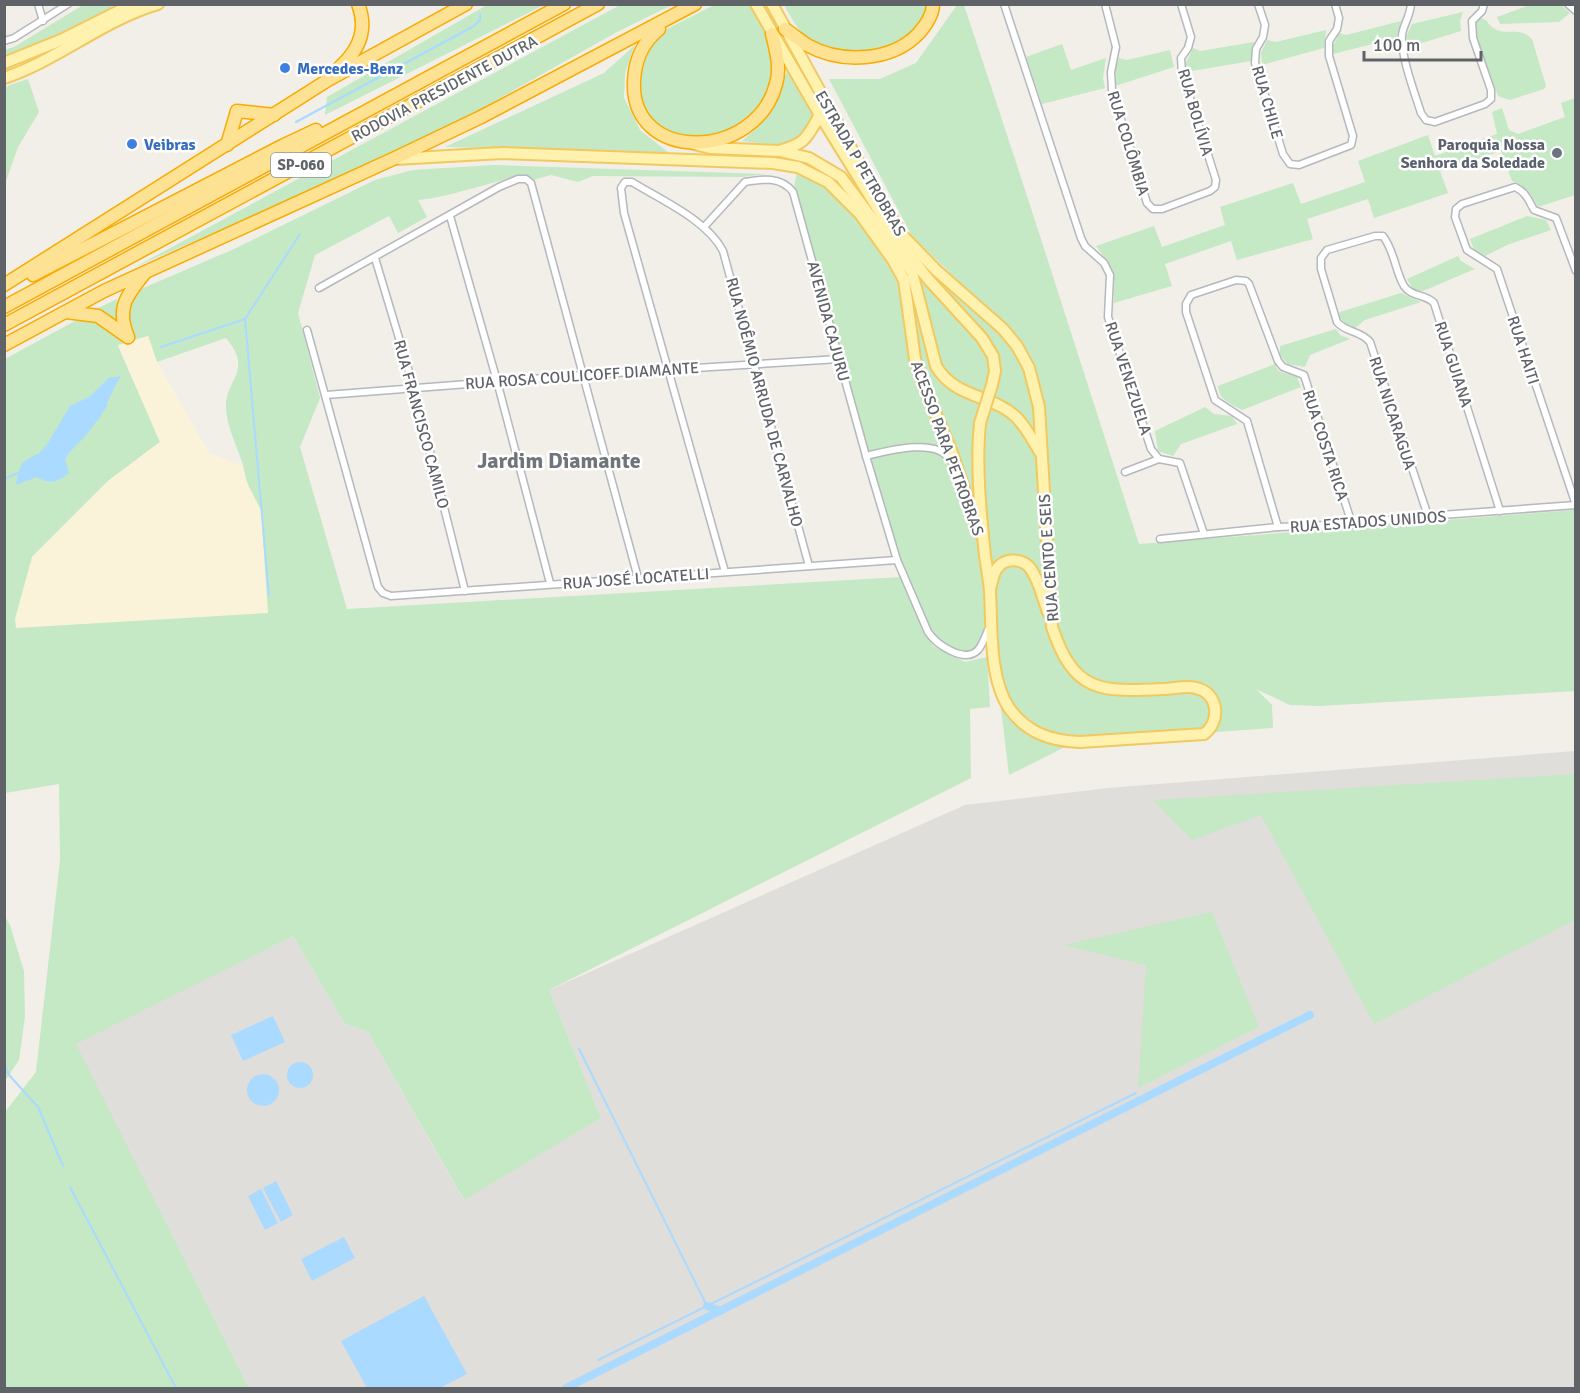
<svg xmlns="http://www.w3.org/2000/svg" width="1580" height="1393" viewBox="0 0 1580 1393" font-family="Signika,sans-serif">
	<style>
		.industrial { fill: #e0deda }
		.green { fill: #c5e8c5 }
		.sand { fill: #fbf3d9 }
		.water { fill: #aadaff }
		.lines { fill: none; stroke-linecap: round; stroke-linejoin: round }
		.stream { stroke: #aadaff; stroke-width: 2 }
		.canal { stroke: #aadaff; stroke-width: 8 }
		.minor-casing { stroke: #b5b8bc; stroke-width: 9 }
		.primary-casing { stroke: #f2c960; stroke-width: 14 }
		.motorway-casing { stroke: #f9ab00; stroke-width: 15 }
		.minor { stroke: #fff; stroke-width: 6 }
		.primary { stroke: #fff2af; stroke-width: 10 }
		.motorway { stroke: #fde293; stroke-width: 12 }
		.primary-bridge-casing { stroke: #f2c960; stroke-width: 14; stroke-linecap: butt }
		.primary-bridge { stroke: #fff2af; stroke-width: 10 }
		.shop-dot { fill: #3f7fe0; stroke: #fff; stroke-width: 2 }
		.worship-dot { fill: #6b7280; stroke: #fff; stroke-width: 2 }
		.labels { text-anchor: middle; stroke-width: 5; stroke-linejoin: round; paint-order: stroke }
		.shield { fill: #fff; stroke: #8f9295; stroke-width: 1.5 }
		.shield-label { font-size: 15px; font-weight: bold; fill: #5f6368 }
		.shop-label { font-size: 16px; font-weight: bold; fill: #366cbe; stroke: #fff; text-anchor: start }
		.street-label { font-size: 16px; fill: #5f6368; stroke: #fff }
		.worship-label { font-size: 16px; font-weight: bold; fill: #5b616d; stroke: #fff; text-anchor: end }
		.district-label { font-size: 22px; font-weight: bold; fill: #70757a; stroke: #fff }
	</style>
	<rect width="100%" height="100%" fill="#f1efe8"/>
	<!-- industrial -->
	<polygon class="industrial" points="1575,751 1575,1388 249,1388 75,1044 293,936 345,1024 368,1032 463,1199 601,1118 549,990 965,805 1108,788"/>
	<!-- green -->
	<g class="green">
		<polygon points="1533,4 1561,5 1570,13 1559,22 1500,24 1497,17"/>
		<polygon points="83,5 113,5 109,9 18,53 5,58 4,50 14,47"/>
		<polygon points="487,5 544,5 325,115 327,97"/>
		<polygon points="620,5 672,5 615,33 419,144 135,267"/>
		<polygon points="714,5 748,5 759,15 770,33 775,67 769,97 736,132 686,140 656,124 648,115 642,98 641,78 645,61 654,42 663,31"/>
		<path d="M784,5H928C925,11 923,20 919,26C896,56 827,60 801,32C794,24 789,13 784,5Z"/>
		<path d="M957,5H964C1024,184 1081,364 1139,544L1575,510V691L1320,706L1290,705L1256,689L1272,705L1273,728L1080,742L1063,748L1009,775L991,626L979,649L962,655L935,642L925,628L933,646L965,662L987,657L990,707L970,709L971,778L549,990L601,1118L464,1200L368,1032L345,1024L293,936L76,1044L249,1388H5V1112L36,1072L60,860L59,784L5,793V359L75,321L86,317H92L130,342L118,346L160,442L108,481L32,557L251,492C247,483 245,475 243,465C237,445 227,429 226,407C225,380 254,371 226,338L157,362L148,336L131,341L124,312L134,292L234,249L375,180L413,170L493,165L766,174L742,177L593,176L578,182L551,175L533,180L525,175C488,182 456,196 418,200L427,217L398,233L389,216L315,255L298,313L320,398L300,447L347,609L902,577L793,192L798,167L824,180L915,263L1002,323L912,236L829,79H880L916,63Z"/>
		<polygon points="1463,12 1460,21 1461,31 1409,47 1406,45 1405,39 1412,24"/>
		<path d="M1480,18L1486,20C1500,42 1517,23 1532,39L1546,86L1544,89L1510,100L1498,96L1475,34V23Z"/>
		<polygon points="1401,21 1396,38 1333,54 1333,46 1339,33 1346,35"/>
		<polygon points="1326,30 1324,48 1262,65 1261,53 1267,40 1276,42"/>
		<polygon points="1254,42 1251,61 1186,72 1185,65 1193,48 1200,51"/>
		<polygon points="1062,44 1071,70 1106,58 1103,78 1105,88 1042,104 1026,57"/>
		<polygon points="635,45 625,73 624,98 640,130 669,153 445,147 604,73"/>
		<polygon points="1170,50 1174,67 1115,86 1116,67 1119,58 1127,60"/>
		<path d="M787,70L809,103L812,112L811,121L798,139L790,144H767L742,141C771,117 778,106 787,70Z"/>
		<polygon points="28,79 39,112 18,147 5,184 5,92 7,86"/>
		<path d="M1575,98V195L1538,207C1531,193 1526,186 1512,181L1501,151L1440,171L1448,193L1374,218L1368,199L1307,219L1313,239L1237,260L1231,241L1165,264L1172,286L1114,303C1115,278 1112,266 1096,246L1154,226L1162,247L1225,225L1220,207L1293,183L1301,204L1365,182L1358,161L1428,135L1435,156L1497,134L1492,112L1502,108L1509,130L1518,134L1565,117L1561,103Z"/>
		<polygon points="1527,216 1546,220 1551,230 1507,245 1485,256 1474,250 1470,239"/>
		<polygon points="1458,256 1461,261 1475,269 1423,291 1413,289 1407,279"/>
		<polygon points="1401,293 1421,302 1365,320 1355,328 1346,325 1339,316 1340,312"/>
		<polygon points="117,299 116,325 94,310"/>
		<polygon points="1336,329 1340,335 1350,339 1310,355 1305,367 1288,364 1280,355 1280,346"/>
		<path d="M1275,364L1278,371L1297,377L1301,387L1242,410C1231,404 1219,400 1218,386Z"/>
		<polygon points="1205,407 1214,414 1232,416 1237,424 1181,444 1173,456 1158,451 1155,431"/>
		<polygon points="1575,774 1575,920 1374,1024 1261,815 1192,840 1153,800"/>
		<polygon points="1212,912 1259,1027 1138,1088 1146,965 1064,945"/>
		<polygon points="4,915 10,925 24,971 25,1016 19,1060 5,1081"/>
	</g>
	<!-- sand -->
	<polygon class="sand" points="148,336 157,362 209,453 243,466 245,479 261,510 268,613 16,628 15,619 32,557 108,481 160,442 118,345"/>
	<!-- water -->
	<g class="water">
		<path d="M110,377H119C110,397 101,418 86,435C79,444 69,450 65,460L69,473C58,482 50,485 37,477L16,485L18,473L23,462L39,453L48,443L70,406L89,397Z"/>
		<polygon points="273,1016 285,1042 243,1061 231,1035"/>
		<circle cx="300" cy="1075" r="13"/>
		<circle cx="263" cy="1090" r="16"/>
		<polygon points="276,1181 293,1215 281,1222 263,1188"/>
		<polygon points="261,1189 278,1223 265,1230 248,1196"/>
		<polygon points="344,1237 355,1258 312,1281 301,1259"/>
		<polygon points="424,1296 467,1374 440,1388 367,1388 341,1341"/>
	</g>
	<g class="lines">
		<!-- stream -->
		<g class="stream">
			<polyline points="296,122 474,26 480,20 480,14"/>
			<polyline points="245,319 269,596"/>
			<polyline points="161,347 245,319 300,234"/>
			<polyline points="115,385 119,377"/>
			<polyline points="97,420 107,404"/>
			<polyline points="4,479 18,473"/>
			<polyline points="579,1049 707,1306"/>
			<polyline points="4,1063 9,1075 38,1107 63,1166"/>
			<polyline points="70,1187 176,1388"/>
			<polyline points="598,1360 1136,1093"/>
		</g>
		<!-- canal -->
		<g class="canal">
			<polyline points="707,1306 720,1311"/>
			<polyline points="566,1388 1310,1015"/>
		</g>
		<defs>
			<g id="minor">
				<polyline points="38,4 43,21"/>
				<polyline points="1004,4 1081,238 1085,246 1104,263 1110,275 1108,317 1151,449 1159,459 1180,463 1204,534"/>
				<polyline points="1105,4 1116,47 1111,72 1112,90 1147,203 1153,209 1162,209 1210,191 1215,187 1216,180 1182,73 1181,58 1188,48 1191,37 1181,4"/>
				<polyline points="1258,4 1265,25 1263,37 1256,49 1255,63 1283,154 1290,164 1299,165 1351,145 1353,136 1329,56 1329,41 1337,29 1339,18 1335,4"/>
				<path d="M1411,4C1410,17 1403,25 1402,35C1400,54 1415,94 1421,113L1426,120L1435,122L1485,104L1491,99V90L1473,38L1472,21L1482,11L1484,4"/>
				<polyline points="1568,4 1576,11"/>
				<polyline points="4,41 14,38 68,4"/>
				<polyline points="450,216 497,381 550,583"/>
				<path d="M704,227L745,182C762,179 781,176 793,192L866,456L897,560L928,632C936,644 964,664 978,650C983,644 986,634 989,628"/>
				<polyline points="375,258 414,388 465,591"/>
				<path d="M1576,271L1556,218L1534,210C1529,201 1526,192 1515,187L1462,204L1456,209L1455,217L1467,250L1497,269L1576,505"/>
				<polyline points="319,288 499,187 518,179 526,179 531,183 638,578"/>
				<polyline points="307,330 378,587 383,593 391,596 897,560"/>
				<polyline points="326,395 583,375 839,359"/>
				<path d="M866,456C887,451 937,437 950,460"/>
				<polyline points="1125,472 1159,459"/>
				<path d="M1428,516L1370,342C1360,330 1346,333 1337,322L1321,269V258L1327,250L1375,236H1383C1395,252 1395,271 1404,286C1411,297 1426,294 1434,303L1500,511"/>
				<polyline points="1278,527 1247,421 1215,400 1186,312 1186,304 1191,295 1236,280 1246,281 1249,284 1278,361 1283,367 1304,375 1352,524"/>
				<polyline points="1160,539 1278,527 1352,524 1428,516 1576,505"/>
				<path d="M725,572L624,213L621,188L625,182H632C661,200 707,220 723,251L809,566"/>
			</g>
			<g id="primary">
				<polyline points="756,4 820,115 897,240 929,280 982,338 993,356 995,371 992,385"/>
				<path d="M772,4L856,157L902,235L936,270L1003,329L1017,346L1029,368L1039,407L1052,627C1074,693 1100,692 1163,689C1173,689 1187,685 1196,688C1219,693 1221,722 1204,734L1080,742C1051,741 1027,733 1009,708C989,678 992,627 990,592C989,576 985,561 984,546C980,506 976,463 980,423"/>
				<polyline points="4,63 61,40 133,4"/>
				<path d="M4,78C58,60 103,20 158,4"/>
				<path d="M694,144L710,148L780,151L809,158L841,177L912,272L936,366C955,399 993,394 1017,418C1026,427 1033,441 1040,452"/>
				<path d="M782,150C807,143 807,136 820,115"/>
				<polyline points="395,159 502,153 773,163 798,167 828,182 860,214 893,260 904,280 915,359 923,384 951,450 979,533"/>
				<path d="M990,588C992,583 993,575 996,570C1004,556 1025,558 1032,571C1040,583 1043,599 1048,612"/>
			</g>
			<g id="motorway">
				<path d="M659,29C643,42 635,60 634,81C630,164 756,161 776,84C781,68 776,50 772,34"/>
				<path d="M785,29C792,34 800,40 807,45C841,64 892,62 919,33C926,25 933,15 933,4"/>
				<path d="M340,67C359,50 368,29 358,4"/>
				<polyline points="227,145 237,111 274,115"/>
				<polyline points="33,275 282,146 316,130"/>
				<polyline points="4,285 328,80 466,4"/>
				<polyline points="4,307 564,4"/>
				<polyline points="66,312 98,316 128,337"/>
				<polyline points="4,325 598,4"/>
				<path d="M128,337C116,309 126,296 144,274"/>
				<polyline points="4,345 104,291 393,159 481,117 695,4"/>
			</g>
		</defs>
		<!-- minor casing -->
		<use href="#minor" class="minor-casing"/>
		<!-- primary casing -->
		<use href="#primary" class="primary-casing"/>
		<!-- motorway casing -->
		<use href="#motorway" class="motorway-casing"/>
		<!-- minor -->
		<use href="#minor" class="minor"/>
		<!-- primary -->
		<use href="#primary" class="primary"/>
		<!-- motorway -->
		<use href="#motorway" class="motorway"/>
		<defs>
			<polyline id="primary-bridge" points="980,423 992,385"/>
		</defs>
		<!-- primary-bridge casing -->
		<use href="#primary-bridge" class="primary-bridge-casing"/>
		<!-- primary-bridge -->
		<use href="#primary-bridge" class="primary-bridge"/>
	</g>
	<!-- markers -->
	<g class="shop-dot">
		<circle cx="285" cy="68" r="6"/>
		<circle cx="132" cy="144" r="6"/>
	</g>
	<circle class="worship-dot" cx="1557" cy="153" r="6"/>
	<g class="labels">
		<!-- shield labels -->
		<rect class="shield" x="271" y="153" width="60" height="24" rx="4.5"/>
		<g class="shield-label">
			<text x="301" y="170">SP-060</text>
		</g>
		<!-- shop labels -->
		<g class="shop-label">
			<text x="297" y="74">Mercedes-Benz</text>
			<text x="144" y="150">Veibras</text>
		</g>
		<!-- street labels -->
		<g class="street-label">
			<text transform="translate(444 88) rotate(-28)" y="6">RODOVIA PRESIDENTE DUTRA</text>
			<text transform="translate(1268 102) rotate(74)" y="6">RUA CHILE</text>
			<text transform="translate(1196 112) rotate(74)" y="6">RUA BOLÍVIA</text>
			<text transform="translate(1129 143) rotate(73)" y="6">RUA COLÔMBIA</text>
			<text transform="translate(861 163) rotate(60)" y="6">ESTRADA P PETROBRAS</text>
			<text transform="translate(829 321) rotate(75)" y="6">AVENIDA CAJURU</text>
			<text transform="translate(1524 350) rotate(72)" y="6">RUA HAITI</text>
			<text transform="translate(1454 364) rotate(72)" y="6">RUA GUIANA</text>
			<text transform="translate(582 375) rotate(-4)" y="6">RUA ROSA COULICOFF DIAMANTE</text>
			<text transform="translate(1129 378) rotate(72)" y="6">RUA VENEZUELA</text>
			<text transform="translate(765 402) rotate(75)" y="6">RUA NOÊMIO ARRUDA DE CARVALHO</text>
			<text transform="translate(1393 413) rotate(72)" y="6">RUA NICARAGUA</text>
			<text transform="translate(422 424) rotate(75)" y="6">RUA FRANCISCO CAMILO</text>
			<text transform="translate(1326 445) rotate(72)" y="6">RUA COSTA RICA</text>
			<text transform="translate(948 448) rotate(70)" y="6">ACESSO PARA PETROBRAS</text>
			<text transform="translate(1368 521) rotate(-4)" y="6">RUA ESTADOS UNIDOS</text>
			<text transform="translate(1048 558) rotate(-94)" y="6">RUA CENTO E SEIS</text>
			<text transform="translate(636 578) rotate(-4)" y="6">RUA JOSÉ LOCATELLI</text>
		</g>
		<!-- worship labels -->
		<g class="worship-label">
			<text x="1545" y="150">Paroquia Nossa<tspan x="1545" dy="18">Senhora da Soledade</tspan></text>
		</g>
		<!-- district labels -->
		<g class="district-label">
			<text x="559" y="468">Jardim Diamante</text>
		</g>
	</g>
	<!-- border -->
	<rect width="1580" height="1393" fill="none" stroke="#5f6368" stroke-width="12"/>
	<!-- scale -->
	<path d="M1364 51v9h117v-9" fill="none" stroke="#5f6368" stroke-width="3"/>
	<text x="1373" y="51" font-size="18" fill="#5f6368" stroke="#ffffff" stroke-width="4.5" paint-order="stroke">100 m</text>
</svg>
